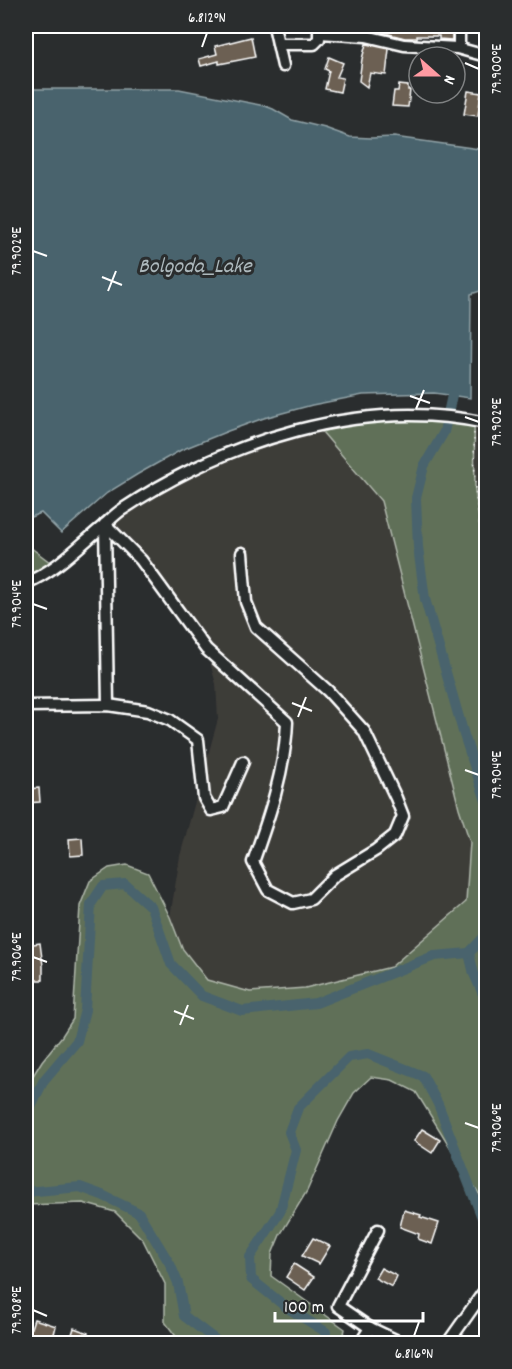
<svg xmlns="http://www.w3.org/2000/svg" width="512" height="1369" viewBox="0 0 512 1369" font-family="Dekko,sans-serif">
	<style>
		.built { fill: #3e3c39 }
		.green { fill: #607058; stroke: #b0b8ac; stroke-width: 1.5 }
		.water { fill: #48646d; stroke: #91a2a7; stroke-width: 1.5 }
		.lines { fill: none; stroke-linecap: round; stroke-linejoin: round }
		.canal { stroke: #48646d; stroke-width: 10 }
		.building { fill: #6c6052; stroke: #fff; stroke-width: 1.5 }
		.minor-casing { stroke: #fff; stroke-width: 15 }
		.path { stroke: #fff; stroke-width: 1.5; stroke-dasharray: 1.5 4.5; stroke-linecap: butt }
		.minor { stroke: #2a2d2e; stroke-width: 10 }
		.ticks { fill: none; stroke: #fff; stroke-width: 2 }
		.labels { text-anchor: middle; stroke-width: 6; stroke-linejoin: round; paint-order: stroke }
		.water-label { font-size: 22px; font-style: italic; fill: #adb9bd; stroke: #2a2d2e }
		.neatline { fill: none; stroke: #fff; stroke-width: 2 }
		.ticks-label { font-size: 15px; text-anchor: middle; fill: #fff }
	</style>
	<rect width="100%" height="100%" fill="#2a2d2e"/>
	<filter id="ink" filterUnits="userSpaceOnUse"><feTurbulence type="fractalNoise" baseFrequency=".0167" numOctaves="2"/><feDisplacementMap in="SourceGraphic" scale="12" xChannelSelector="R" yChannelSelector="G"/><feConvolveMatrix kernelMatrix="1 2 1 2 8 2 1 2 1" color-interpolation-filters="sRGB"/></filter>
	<g filter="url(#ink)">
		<!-- built -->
		<g class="built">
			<polygon points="474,420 486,423 486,571 475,490"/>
			<polygon points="317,426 381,501 459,808 470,842 466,902 391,967 305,988 250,992 207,980 182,948 170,917 180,856 218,719 216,684 206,649 105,524 190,470"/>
		</g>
		<!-- green -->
		<g class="green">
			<polygon points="366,417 474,420 475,490 486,571 486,1205 416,1092 392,1080 371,1077 354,1093 338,1121 307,1191 280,1235 272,1254 271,1276 345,1329 342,1343 181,1343 165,1322 165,1284 143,1240 115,1212 83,1203 26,1205 26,1087 42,1061 62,1036 73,1019 80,906 90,881 109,868 127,865 148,873 170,917 182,948 207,980 250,992 305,988 391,967 466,902 470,842 459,808 381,501 317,426"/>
			<polygon points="26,544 55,566 26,583"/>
		</g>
		<!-- water -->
		<polygon class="water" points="26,89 179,89 265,106 273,109 292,120 325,128 350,137 371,138 394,137 486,150 486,292 480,291 471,294 470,398 434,393 363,395 312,405 264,418 228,431 181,450 138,474 107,493 61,533 41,513 26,519"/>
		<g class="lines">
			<!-- canal -->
			<g class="canal">
				<polyline points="452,395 444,432 424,466 416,498 418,547 425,599 464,735 486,801"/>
				<polyline points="486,935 469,953 474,974 486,1001"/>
				<polyline points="26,1116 44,1080 77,1041 85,1010 91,904 103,886 125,884 151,907 171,964 202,996 242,1011 316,1003 434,956 469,953"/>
				<polyline points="26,1192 80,1187 102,1195 139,1213 170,1264 178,1283 184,1316 221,1344"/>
				<polyline points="324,1344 326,1332 286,1307 251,1279 250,1257 280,1212 296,1150 289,1132 298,1108 349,1057 368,1054 423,1076 438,1104 486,1228"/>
			</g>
		</g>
		<!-- building -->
		<g class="building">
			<polygon points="370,26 452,26 452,40 439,39 439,36 417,36 417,38 405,38 369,29"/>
			<polygon points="251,37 255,57 219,64 219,61 201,66 199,59 217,54 215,46"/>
			<polygon points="366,44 389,49 386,75 370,73 367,87 359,81 362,59"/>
			<polygon points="329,57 343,63 337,77 343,78 340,92 325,89 329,71 325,69"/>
			<polygon points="399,85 408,86 408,90 410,90 408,107 392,106 394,91 398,91"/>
			<polygon points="468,91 481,93 478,116 464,114"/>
			<polygon points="39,788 40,802 26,803 26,789"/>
			<polygon points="82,838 83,855 70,856 69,839"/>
			<polygon points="40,943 43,966 43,980 32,980 33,963 26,964 26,945"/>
			<polygon points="422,1129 440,1140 432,1153 414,1141"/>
			<polygon points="404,1210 421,1215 420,1217 439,1223 432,1244 418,1239 419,1234 400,1227"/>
			<polygon points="313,1238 330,1246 319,1264 302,1256"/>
			<polygon points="294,1264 314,1277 305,1290 286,1277"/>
			<polygon points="381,1268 397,1276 392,1287 375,1278"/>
			<polygon points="34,1319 56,1326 52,1342 29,1334"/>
			<polygon points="74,1328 88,1333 84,1344 69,1344"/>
		</g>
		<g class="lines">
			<defs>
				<g id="minor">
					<polyline points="274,26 283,66"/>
					<polyline points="459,26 459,48"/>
					<polyline points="320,33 366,36 404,45 457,48 486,56"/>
					<polyline points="278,44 314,44 319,39 319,26"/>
					<path d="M26,583C55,571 78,547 102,527C109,521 115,514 123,509C226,441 363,396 486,423"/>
					<path d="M108,705L105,524L141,560L206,649L287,722C285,771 269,817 253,862L268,890L293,903L311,899L335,875L376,850L395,835L403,816L396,798L364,731L328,691L256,627L246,602L242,553"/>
					<polyline points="26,706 108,705 148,711 170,720 198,740 204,798 211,810 223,807 243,762"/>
					<polyline points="378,1230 338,1306 370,1328 404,1344"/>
					<polyline points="360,1344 370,1328"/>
					<polyline points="447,1344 483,1293"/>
				</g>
			</defs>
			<!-- minor casing -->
			<use href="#minor" class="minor-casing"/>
			<!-- path -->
			<polyline class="path" points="474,433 475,490 486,571"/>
			<!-- minor -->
			<use href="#minor" class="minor"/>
		</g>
	</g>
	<!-- ticks -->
	<path class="ticks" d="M202,47L207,33M465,63L479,69M33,251L47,256M102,277L122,285M108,291L116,271M410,396L430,403M416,409L424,390M465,417L479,422M33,604L47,609M292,703L312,711M298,717L306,697M465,770L479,775M33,957L47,962M174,1011L194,1019M180,1025L188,1005M465,1123L479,1128M33,1310L47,1316M414,1336L419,1322"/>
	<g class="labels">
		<!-- water labels -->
		<g class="water-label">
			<text x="195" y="272">Bolgoda_Lake</text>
		</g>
	</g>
	<!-- margin -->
	<rect width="512" height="1369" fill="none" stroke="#2a2d2e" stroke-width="66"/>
	<!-- north arrow -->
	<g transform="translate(437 75) rotate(111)"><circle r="28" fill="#2a2d2e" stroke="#7f8182" stroke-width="1.5"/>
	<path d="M0-4.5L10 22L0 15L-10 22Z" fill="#ff9aa2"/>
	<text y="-9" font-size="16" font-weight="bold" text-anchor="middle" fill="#ffffff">N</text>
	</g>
	<!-- scale -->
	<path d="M275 1312v9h148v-9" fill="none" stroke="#ffffff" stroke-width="3"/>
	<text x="284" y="1312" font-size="18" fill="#ffffff" stroke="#2a2d2e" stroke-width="4.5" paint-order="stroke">100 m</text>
	<rect x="33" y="33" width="446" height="1303" class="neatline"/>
	<g class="ticks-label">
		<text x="207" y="22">6.812°N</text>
		<text transform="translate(496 69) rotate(-90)" y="5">79.900°E</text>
		<text transform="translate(16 251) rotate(-90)" y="5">79.902°E</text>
		<text transform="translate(496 422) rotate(-90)" y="5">79.902°E</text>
		<text transform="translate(16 604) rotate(-90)" y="5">79.904°E</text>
		<text transform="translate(496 775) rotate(-90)" y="5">79.904°E</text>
		<text transform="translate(16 957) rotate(-90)" y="5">79.906°E</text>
		<text transform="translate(496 1128) rotate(-90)" y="5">79.906°E</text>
		<text transform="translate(16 1310) rotate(-90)" y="5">79.908°E</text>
		<text x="414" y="1358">6.816°N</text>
	</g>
</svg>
